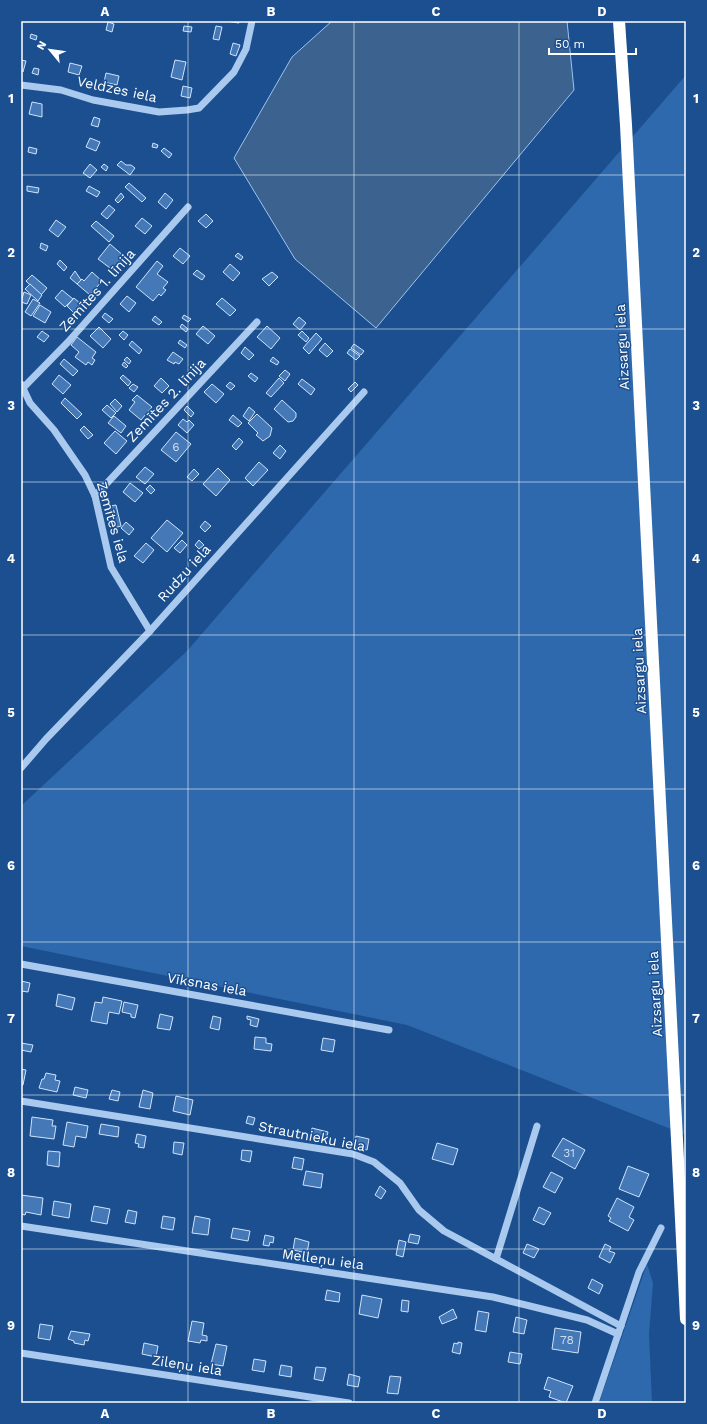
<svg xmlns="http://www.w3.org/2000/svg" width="707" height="1424" viewBox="0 0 707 1424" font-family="'Work Sans',sans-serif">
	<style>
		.green { fill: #2e69ad }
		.water { fill: #3c6290; stroke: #9cc4f0 }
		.building { fill: #4478b7; stroke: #cfe3fa }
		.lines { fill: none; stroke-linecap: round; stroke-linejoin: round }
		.minor { stroke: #a9c9ee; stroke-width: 7 }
		.highway { stroke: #fff; stroke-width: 12 }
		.grid { fill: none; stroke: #fff; stroke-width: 1; stroke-opacity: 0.55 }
		.labels { text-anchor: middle; stroke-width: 3; stroke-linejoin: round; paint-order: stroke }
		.number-label { font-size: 12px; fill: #d0dded }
		.street-label { font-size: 14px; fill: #fff; stroke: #1b4f8f }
		.neatline { fill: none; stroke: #fff; stroke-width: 1.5 }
		.grid-label { font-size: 13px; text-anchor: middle; font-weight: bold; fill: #fff }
	</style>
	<rect width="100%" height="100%" fill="#1b4f8f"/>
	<!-- green -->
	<g class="green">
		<polygon points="686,75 686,1135 407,1025 21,946 21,806 187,651"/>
		<polygon points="647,1264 653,1283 649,1334 652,1403 599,1403"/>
	</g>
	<!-- water -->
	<polygon class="water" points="332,21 567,21 574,90 376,328 295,259 234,158 292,57"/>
	<!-- building -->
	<g class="building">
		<polygon points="226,21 239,21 239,23"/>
		<polygon points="108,22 114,24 112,32 106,30"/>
		<polygon points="184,26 192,27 191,32 183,31"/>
		<polygon points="216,26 222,27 219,40 213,39"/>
		<polygon points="31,34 37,36 36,40 30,38"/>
		<polygon points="233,43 240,45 236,56 230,54"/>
		<polygon points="21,60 26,61 23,72 21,71"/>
		<polygon points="175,60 186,62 182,80 171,77"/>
		<polygon points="70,63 82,66 79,75 68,72"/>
		<polygon points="34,68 39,69 38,75 32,73"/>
		<polygon points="106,73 119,76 117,85 104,82"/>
		<polygon points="183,86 192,88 190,98 181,96"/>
		<polygon points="32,102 42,104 42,117 29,114"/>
		<polygon points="94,117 100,119 98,127 91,125"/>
		<polygon points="90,138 100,142 96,151 86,147"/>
		<polygon points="153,143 158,145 157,148 152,147"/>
		<polygon points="29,147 37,149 36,154 28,152"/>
		<polygon points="164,148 172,154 169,158 161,151"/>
		<polygon points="121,161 126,165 131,165 135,168 130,175 117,165"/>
		<polygon points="90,164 97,170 90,178 83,173"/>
		<polygon points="104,164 108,167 106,171 101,167"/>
		<polygon points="129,183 146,198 142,202 125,187"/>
		<polygon points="27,186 39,188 38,193 27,191"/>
		<polygon points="89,186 100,192 97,197 86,191"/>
		<polygon points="121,193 124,197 118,203 115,200"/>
		<polygon points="165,193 173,200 166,209 158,202"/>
		<polygon points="109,205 115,210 107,219 101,214"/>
		<polygon points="206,214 213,221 206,228 198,221"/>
		<polygon points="142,218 152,226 145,234 135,226"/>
		<polygon points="56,220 66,227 58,237 49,230"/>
		<polygon points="96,221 114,236 109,242 91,226"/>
		<polygon points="41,243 48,246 46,251 40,248"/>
		<polygon points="110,244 125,257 114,271 98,259"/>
		<polygon points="180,248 190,256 183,264 173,256"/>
		<polygon points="238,253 243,257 241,260 235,256"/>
		<polygon points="60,260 67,267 64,271 57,264"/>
		<polygon points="157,261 163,266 157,274 168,282 163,288 166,290 161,296 159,294 153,301 136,287"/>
		<polygon points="230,264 240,273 233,281 223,272"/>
		<polygon points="197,270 205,276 202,280 193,274"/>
		<polygon points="75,271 81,280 77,284 70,278"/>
		<polygon points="92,272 102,281 90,295 77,284 82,279 84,281"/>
		<polygon points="272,272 278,277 269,286 262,279"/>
		<polygon points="32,275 47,288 41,295 26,281"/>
		<polygon points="30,284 42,295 38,301 25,289"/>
		<polygon points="62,290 73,299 65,307 55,298"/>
		<polygon points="24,292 31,295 27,304 21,302"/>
		<polygon points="127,296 136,303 129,312 120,304"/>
		<polygon points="74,298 81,304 73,312 67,306"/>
		<polygon points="222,298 236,310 230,316 216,304"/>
		<polygon points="33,299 40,303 31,316 25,312"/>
		<polygon points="40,305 51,312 45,323 33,316"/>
		<polygon points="105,313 113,319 109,323 102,317"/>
		<polygon points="184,315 191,319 188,322 182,318"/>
		<polygon points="155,316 162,322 159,325 152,320"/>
		<polygon points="299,317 306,323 300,330 293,324"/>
		<polygon points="182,324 188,329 186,332 180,327"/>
		<polygon points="203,326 215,336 208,344 196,334"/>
		<polygon points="267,326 280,338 271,349 257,337"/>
		<polygon points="99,327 111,339 103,348 90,336"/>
		<polygon points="42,331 49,336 44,342 37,337"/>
		<polygon points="123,331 128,335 124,340 119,335"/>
		<polygon points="302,331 309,338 306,342 298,335"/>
		<polygon points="316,333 322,339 309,354 303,348"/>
		<polygon points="77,337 96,352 92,358 95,360 92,365 88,362 86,365 75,357 79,352 71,345"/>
		<polygon points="180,340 187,345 185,348 178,343"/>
		<polygon points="132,341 142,350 139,354 129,345"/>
		<polygon points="325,343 333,351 327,357 319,350"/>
		<polygon points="354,344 364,351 361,355 351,348"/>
		<polygon points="245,347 254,355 249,360 241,353"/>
		<polygon points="350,349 360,356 356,360 347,353"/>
		<polygon points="173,352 183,359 179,364 175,362 174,364 167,360"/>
		<polygon points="127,357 131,361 129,364 124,360"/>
		<polygon points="273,357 279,362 277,365 270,361"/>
		<polygon points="64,359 78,371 73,376 60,364"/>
		<polygon points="124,362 128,366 126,368 122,365"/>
		<polygon points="285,370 290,374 285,381 279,376"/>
		<polygon points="251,373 258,378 255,382 248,376"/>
		<polygon points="59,375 71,385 63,394 52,384"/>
		<polygon points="123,375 131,382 128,386 120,378"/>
		<polygon points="161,378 169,386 162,393 154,386"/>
		<polygon points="279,378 284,383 271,397 266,393"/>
		<polygon points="302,379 315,389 311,395 298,384"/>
		<polygon points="230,382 235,386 231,390 226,386"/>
		<polygon points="355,382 358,385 351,392 348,389"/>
		<polygon points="133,384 138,387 134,392 129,388"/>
		<polygon points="212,384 224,394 216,403 204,392"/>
		<polygon points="137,395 152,407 141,420 129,410 135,402 132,400"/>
		<polygon points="65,398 82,414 77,419 61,403"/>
		<polygon points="115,399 122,406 117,412 110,404"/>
		<polygon points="282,400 296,413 296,417 293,421 288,422 274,409"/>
		<polygon points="107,405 116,413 111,418 102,410"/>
		<polygon points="187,406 194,413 191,417 184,410"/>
		<polygon points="249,407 255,412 249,421 243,416"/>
		<polygon points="257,414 272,428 270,436 263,441 256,435 258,433 248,423"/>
		<polygon points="233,415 242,423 238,427 229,420"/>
		<polygon points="114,416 126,426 121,433 108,423"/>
		<polygon points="183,419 187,422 189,420 194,425 187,433 178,425"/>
		<polygon points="84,426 93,435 88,439 80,430"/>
		<polygon points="115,431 127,441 116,454 104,443"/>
		<polygon points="176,432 191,444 176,462 161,450"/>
		<polygon points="239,438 243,442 236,450 232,446"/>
		<polygon points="280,445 286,451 280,459 273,453"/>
		<polygon points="259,462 268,470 253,486 245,478"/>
		<polygon points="145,467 154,474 145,484 136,477"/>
		<polygon points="218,468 230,480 216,496 203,484"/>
		<polygon points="194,469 199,474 192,481 187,477"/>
		<polygon points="130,483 143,493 135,502 123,492"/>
		<polygon points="150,485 155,490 151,494 146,489"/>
		<polygon points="116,505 121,526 114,528 110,506"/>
		<polygon points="167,520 183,533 167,552 151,538"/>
		<polygon points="205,521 211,526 205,532 200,527"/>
		<polygon points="126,522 134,529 129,535 121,528"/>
		<polygon points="182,540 187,545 180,553 174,548"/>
		<polygon points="199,540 204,545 199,549 195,545"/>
		<polygon points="146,543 154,550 143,563 134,556"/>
		<polygon points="21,981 30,983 28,992 21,991"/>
		<polygon points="58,994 75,998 72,1010 56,1006"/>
		<polygon points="103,997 122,1001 119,1014 109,1012 107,1024 91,1021 95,1002 102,1003"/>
		<polygon points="124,1002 138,1005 135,1018 131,1017 131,1014 122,1012"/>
		<polygon points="160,1014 173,1017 170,1030 157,1028"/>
		<polygon points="213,1016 221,1018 219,1030 210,1028"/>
		<polygon points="247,1016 259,1019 257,1027 250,1025 251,1020 247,1019"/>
		<polygon points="255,1037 266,1038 266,1043 272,1044 271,1051 254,1049"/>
		<polygon points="323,1038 335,1040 333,1052 321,1050"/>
		<polygon points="21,1043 33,1045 31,1052 21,1050"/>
		<polygon points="21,1069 26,1070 23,1085 21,1085"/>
		<polygon points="46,1073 56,1075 55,1080 60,1081 57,1092 39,1088 42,1079 44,1079"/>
		<polygon points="75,1087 88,1090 86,1098 73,1095"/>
		<polygon points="112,1090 120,1092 118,1101 109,1099"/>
		<polygon points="143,1090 153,1093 150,1109 139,1107"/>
		<polygon points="176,1096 193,1100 190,1115 173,1111"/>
		<polygon points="248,1116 255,1118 253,1125 246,1123"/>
		<polygon points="32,1117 53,1120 52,1126 56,1126 54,1139 30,1136"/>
		<polygon points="67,1122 88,1126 86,1138 76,1136 74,1147 63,1145"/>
		<polygon points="101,1124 119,1127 118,1137 99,1134"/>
		<polygon points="312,1128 328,1132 326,1140 310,1136"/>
		<polygon points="137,1134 146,1136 144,1148 138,1147 139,1144 135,1143"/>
		<polygon points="356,1136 369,1139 367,1150 354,1147"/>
		<polygon points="563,1138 585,1150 575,1169 552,1156"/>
		<polygon points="174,1142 184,1143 182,1155 173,1153"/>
		<polygon points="437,1143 458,1149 453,1165 432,1159"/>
		<polygon points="242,1150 252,1151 250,1162 241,1160"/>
		<polygon points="48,1151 60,1152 59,1167 47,1165"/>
		<polygon points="294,1157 304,1159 302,1170 292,1168"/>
		<polygon points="628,1166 649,1174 639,1197 619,1189"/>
		<polygon points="306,1171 323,1174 321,1188 303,1185"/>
		<polygon points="551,1172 563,1178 555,1193 543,1187"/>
		<polygon points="380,1186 386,1191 381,1199 375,1195"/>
		<polygon points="21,1195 43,1198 41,1215 26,1212 25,1215 21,1214"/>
		<polygon points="617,1198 634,1207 629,1217 634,1220 628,1231 609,1221 611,1218 608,1216"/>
		<polygon points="54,1201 71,1204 69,1218 52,1215"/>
		<polygon points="94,1206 110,1209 107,1224 91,1221"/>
		<polygon points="539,1207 551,1213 544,1225 533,1220"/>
		<polygon points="128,1210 137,1212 135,1224 125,1222"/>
		<polygon points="163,1216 175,1218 173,1230 161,1228"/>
		<polygon points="195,1216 210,1219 208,1235 192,1233"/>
		<polygon points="233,1228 250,1231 248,1241 231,1238"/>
		<polygon points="410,1234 420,1236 418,1244 408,1242"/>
		<polygon points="265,1235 274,1237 273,1243 270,1242 269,1246 263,1245"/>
		<polygon points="295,1238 309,1242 307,1253 293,1250"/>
		<polygon points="399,1240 406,1242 403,1257 396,1255"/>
		<polygon points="527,1244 539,1249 534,1258 523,1253"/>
		<polygon points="605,1244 611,1247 609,1251 615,1253 610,1263 599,1257"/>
		<polygon points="592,1279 603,1285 599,1294 588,1288"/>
		<polygon points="327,1290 340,1293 339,1302 325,1300"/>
		<polygon points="362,1295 382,1299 378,1318 359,1314"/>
		<polygon points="402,1300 409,1301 408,1312 401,1311"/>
		<polygon points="453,1309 457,1318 442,1324 439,1317"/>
		<polygon points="478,1311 489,1313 486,1332 475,1330"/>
		<polygon points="516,1317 527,1320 524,1334 513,1332"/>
		<polygon points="192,1321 204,1323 202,1335 207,1336 207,1341 201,1340 200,1343 188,1341"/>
		<polygon points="40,1324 53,1326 50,1340 38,1338"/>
		<polygon points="555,1328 581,1332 578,1353 552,1349"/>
		<polygon points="71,1331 90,1334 88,1341 85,1340 84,1345 74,1343 74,1341 68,1339"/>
		<polygon points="458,1342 462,1343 460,1354 452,1352 454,1343 458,1344"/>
		<polygon points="144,1343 158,1346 156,1357 142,1354"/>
		<polygon points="216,1344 227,1346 223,1366 211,1364"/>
		<polygon points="510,1352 522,1354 520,1364 508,1362"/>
		<polygon points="254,1359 266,1361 264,1372 252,1370"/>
		<polygon points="281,1365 292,1367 291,1377 279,1375"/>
		<polygon points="316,1367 326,1368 323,1381 314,1379"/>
		<polygon points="349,1374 360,1377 358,1387 347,1385"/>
		<polygon points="390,1376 401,1377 398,1394 387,1393"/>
		<polygon points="548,1377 573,1386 566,1403 549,1397 551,1391 544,1389"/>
	</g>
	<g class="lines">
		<!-- minor -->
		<g class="minor">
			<polyline points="21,85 61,90 93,100 159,112 187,110 199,108 234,72 246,49 252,21"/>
			<polyline points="21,384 30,403 54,430 85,475 95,496 111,567 150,631"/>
			<polyline points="23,388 68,342 188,207"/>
			<polyline points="95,496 257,322"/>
			<polyline points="21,768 46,739 150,631 364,392"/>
			<polyline points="21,964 389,1030"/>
			<polyline points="21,1101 353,1154 374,1162 400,1183 419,1210 444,1231 621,1326"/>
			<polyline points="21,1226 493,1297 587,1320 618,1334"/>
			<polyline points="496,1259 537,1126"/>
			<polyline points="21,1353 349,1403"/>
			<polyline points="595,1403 639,1272 661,1228"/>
		</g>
		<!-- highway -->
		<polyline class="highway" points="619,21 626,125 686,1319"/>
	</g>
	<!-- grid -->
	<path class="grid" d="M188,21V1403M354,21V1403M519,21V1403M21,175H686M21,329H686M21,482H686M21,635H686M21,789H686M21,942H686M21,1095H686M21,1249H686"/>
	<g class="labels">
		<!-- number labels -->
		<g class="number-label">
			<text x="176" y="451">6</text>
			<text x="569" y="1157">31</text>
			<text x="567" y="1344">78</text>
		</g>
		<!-- street labels -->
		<g class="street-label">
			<text transform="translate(117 89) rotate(12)" y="5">Veldzes iela</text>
			<text transform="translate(97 290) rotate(-48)" y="5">Zemītes 1. līnija</text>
			<text transform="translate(622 347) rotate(-93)" y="5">Aizsargu iela</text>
			<text transform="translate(166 400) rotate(-47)" y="5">Zemītes 2. līnija</text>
			<text transform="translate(113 522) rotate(74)" y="5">Zemītes iela</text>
			<text transform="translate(184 573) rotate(-48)" y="5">Rudzu iela</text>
			<text transform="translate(639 671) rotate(-93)" y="5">Aizsargu iela</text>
			<text transform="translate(207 984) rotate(10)" y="5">Vīksnas iela</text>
			<text transform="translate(655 994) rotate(-93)" y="5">Aizsargu iela</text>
			<text transform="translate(312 1136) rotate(11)" y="5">Strautnieku iela</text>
			<text transform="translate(323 1259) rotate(8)" y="5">Melleņu iela</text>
			<text transform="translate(187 1365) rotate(9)" y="5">Zileņu iela</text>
		</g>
	</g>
	<!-- border -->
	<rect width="707" height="1424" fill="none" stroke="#1b4f8f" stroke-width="44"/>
	<!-- north arrow -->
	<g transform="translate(50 50) rotate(299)" stroke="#1b4f8f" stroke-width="3" paint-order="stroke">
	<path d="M0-3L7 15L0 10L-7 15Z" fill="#ffffff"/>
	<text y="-6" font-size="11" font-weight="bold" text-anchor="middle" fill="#ffffff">N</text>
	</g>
	<!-- scale -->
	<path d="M549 48v6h87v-6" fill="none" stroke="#ffffff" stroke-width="2"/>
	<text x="555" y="48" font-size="12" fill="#ffffff" stroke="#1b4f8f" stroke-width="3" paint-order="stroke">50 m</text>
	<rect x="22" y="22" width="663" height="1380" class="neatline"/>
	<g class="grid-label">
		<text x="105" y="16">A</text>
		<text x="271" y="16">B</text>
		<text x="436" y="16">C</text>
		<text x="602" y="16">D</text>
		<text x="11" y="103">1</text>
		<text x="696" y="103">1</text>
		<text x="11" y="257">2</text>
		<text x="696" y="257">2</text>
		<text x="11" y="410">3</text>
		<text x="696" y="410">3</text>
		<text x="11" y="563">4</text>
		<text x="696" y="563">4</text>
		<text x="11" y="717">5</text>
		<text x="696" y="717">5</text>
		<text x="11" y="870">6</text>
		<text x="696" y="870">6</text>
		<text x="11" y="1023">7</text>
		<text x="696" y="1023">7</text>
		<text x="11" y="1177">8</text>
		<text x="696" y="1177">8</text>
		<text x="11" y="1330">9</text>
		<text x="696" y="1330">9</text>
		<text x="105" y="1418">A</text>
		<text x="271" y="1418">B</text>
		<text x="436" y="1418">C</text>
		<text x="602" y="1418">D</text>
	</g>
</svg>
